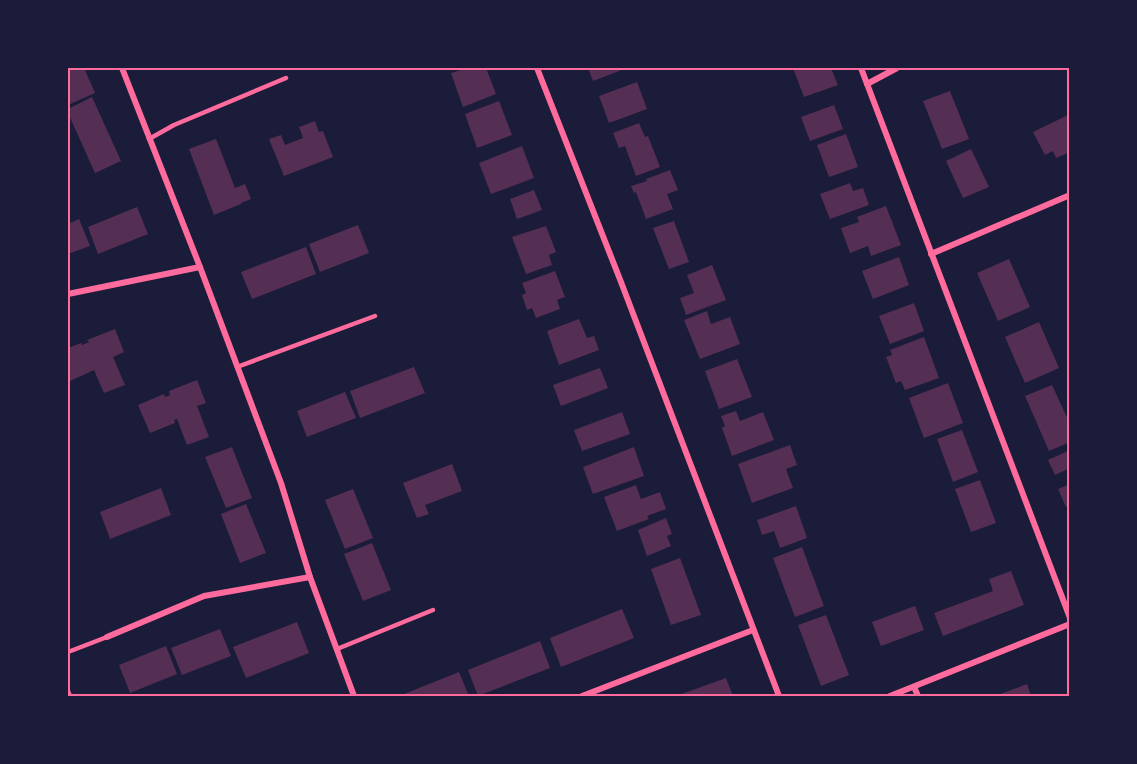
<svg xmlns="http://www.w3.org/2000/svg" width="1137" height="764" viewBox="0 0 1137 764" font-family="'Roboto Condensed',sans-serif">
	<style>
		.building { fill: #542f53 }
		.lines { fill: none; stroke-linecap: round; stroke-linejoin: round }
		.service { stroke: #ff6b9d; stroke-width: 4.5 }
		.minor { stroke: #ff6b9d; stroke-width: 6 }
		.neatline { fill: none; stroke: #ff6b9d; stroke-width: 2 }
	</style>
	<rect width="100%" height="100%" fill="#1b1b3a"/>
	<!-- building -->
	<g class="building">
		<polygon points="68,68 84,68 95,93 68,105"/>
		<polygon points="467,68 486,68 496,94 463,107 451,73"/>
		<polygon points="588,68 627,68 593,81"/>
		<polygon points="793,68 831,68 838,85 804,97"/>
		<polygon points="637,82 647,109 609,123 599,96"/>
		<polygon points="950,91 969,139 942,149 923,101"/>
		<polygon points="92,97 121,161 95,173 68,113 68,109"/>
		<polygon points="499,101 512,135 477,148 465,114"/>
		<polygon points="834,105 843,129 810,141 801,117"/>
		<polygon points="1068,115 1070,118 1070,152 1056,158 1053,151 1045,155 1033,132"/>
		<polygon points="315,121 319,132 323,131 333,157 284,176 269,139 281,135 285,145 303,138 299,127"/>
		<polygon points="639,123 645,137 648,136 660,167 636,176 625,146 619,148 613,133"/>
		<polygon points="846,134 858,167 829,177 817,145"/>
		<polygon points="216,139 235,188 245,184 251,199 241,203 241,204 214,215 189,149"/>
		<polygon points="522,146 534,178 491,194 479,163"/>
		<polygon points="971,149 989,187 963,198 946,161"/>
		<polygon points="670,170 678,190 667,194 673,209 646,219 636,192 634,193 631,186 647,181 646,179"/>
		<polygon points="850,183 853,191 863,188 869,205 830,219 820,194"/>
		<polygon points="534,190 542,210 517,219 510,199"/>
		<polygon points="886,206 901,245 871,256 868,246 850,253 841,228 859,222 857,217"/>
		<polygon points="137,207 148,234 98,254 88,227"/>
		<polygon points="79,219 90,246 68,254 68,224"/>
		<polygon points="674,221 689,262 669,269 653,228"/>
		<polygon points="358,225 369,253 320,272 309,244"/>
		<polygon points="546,226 556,252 549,255 552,265 526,274 512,237"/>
		<polygon points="306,247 316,274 252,299 241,272"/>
		<polygon points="899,257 909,285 873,299 862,271"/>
		<polygon points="1009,259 1030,307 998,321 977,273"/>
		<polygon points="712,265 726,300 686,315 680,298 694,293 687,275"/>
		<polygon points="555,271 565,297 557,300 560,309 536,318 532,308 527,310 522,295 526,293 522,283"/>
		<polygon points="914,303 924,331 890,344 879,316"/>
		<polygon points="707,311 711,324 730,317 740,344 700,359 684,320"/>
		<polygon points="579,319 587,338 594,336 599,350 559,365 547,331"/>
		<polygon points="1039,322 1059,368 1025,383 1005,337"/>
		<polygon points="115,329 124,352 113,357 125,385 104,393 94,370 68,382 68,348 81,343 82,345 89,342 87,340"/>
		<polygon points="924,337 939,378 905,390 901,381 896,383 886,357 892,355 890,350"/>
		<polygon points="737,359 752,397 719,409 705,371"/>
		<polygon points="414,367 425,393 360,418 350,391"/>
		<polygon points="600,368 608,388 561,406 553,385"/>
		<polygon points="197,380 206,403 197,406 209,437 187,445 177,419 174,420 175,423 150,433 138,405 164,394 165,397 170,395 169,391"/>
		<polygon points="948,383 963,423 924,438 909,398"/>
		<polygon points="1052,385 1070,424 1070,442 1049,451 1025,396"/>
		<polygon points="345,392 356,418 307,437 297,411"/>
		<polygon points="736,411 740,421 763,412 774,440 732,456 722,428 725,426 721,416"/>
		<polygon points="622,412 630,434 582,451 574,430"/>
		<polygon points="962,430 978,472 953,482 937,439"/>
		<polygon points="790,445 797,465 786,469 793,488 752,503 738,464"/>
		<polygon points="232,447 252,498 226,508 205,457"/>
		<polygon points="634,447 644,476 593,494 583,467"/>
		<polygon points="1070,450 1070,468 1055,475 1048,460"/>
		<polygon points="452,464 462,491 425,505 429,514 417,518 403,483"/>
		<polygon points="980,480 996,523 971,532 955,489"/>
		<polygon points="1070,484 1070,505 1066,507 1058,489"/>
		<polygon points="636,485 641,499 660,492 666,509 647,516 649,519 617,531 604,497"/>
		<polygon points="161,488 171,515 110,539 100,512"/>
		<polygon points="353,489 373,538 345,549 325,500"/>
		<polygon points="246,504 266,553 240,563 221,514"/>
		<polygon points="796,506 807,538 780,548 774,531 762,535 757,520"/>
		<polygon points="666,518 672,534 667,536 671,546 647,556 638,530"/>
		<polygon points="372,543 391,590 363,601 344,554"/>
		<polygon points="802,547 824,606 795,617 773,558"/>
		<polygon points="680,558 701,615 671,625 651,569"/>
		<polygon points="1011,571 1024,605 943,636 934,613 993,591 989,579"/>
		<polygon points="915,606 924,630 881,646 872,622"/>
		<polygon points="622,609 634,638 561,667 550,638"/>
		<polygon points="826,615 849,675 821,686 798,625"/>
		<polygon points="297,622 309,653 246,678 233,647"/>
		<polygon points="220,629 231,656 182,675 171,648"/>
		<polygon points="540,641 550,668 478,696 468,670"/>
		<polygon points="166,646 177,674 130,693 119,665"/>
		<polygon points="459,672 469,696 399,696"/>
		<polygon points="726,678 733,696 676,696"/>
		<polygon points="1027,684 1031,696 995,696"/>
	</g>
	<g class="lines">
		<!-- service -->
		<g class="service">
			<polyline points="149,139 174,125 286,78"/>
			<polyline points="237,367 375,316"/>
			<polyline points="337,649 433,610"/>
			<polyline points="68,652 107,637"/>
			<polyline points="68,691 70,696"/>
		</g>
		<!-- minor -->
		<g class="minor">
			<polyline points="122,68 200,267 281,483 310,577 354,696"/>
			<polyline points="537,68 621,282 779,696"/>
			<polyline points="861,68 1070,618"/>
			<polyline points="867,84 897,68"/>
			<polyline points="931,254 1070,195"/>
			<polyline points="68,294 200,267"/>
			<polyline points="107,637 204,596 310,577"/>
			<polyline points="914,687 918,696"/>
			<polyline points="582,696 753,630"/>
			<polyline points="890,696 1070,624"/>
		</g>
	</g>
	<!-- border -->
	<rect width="1137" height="764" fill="none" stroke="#1b1b3a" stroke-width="138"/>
	<rect x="69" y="69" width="999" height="626" class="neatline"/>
</svg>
